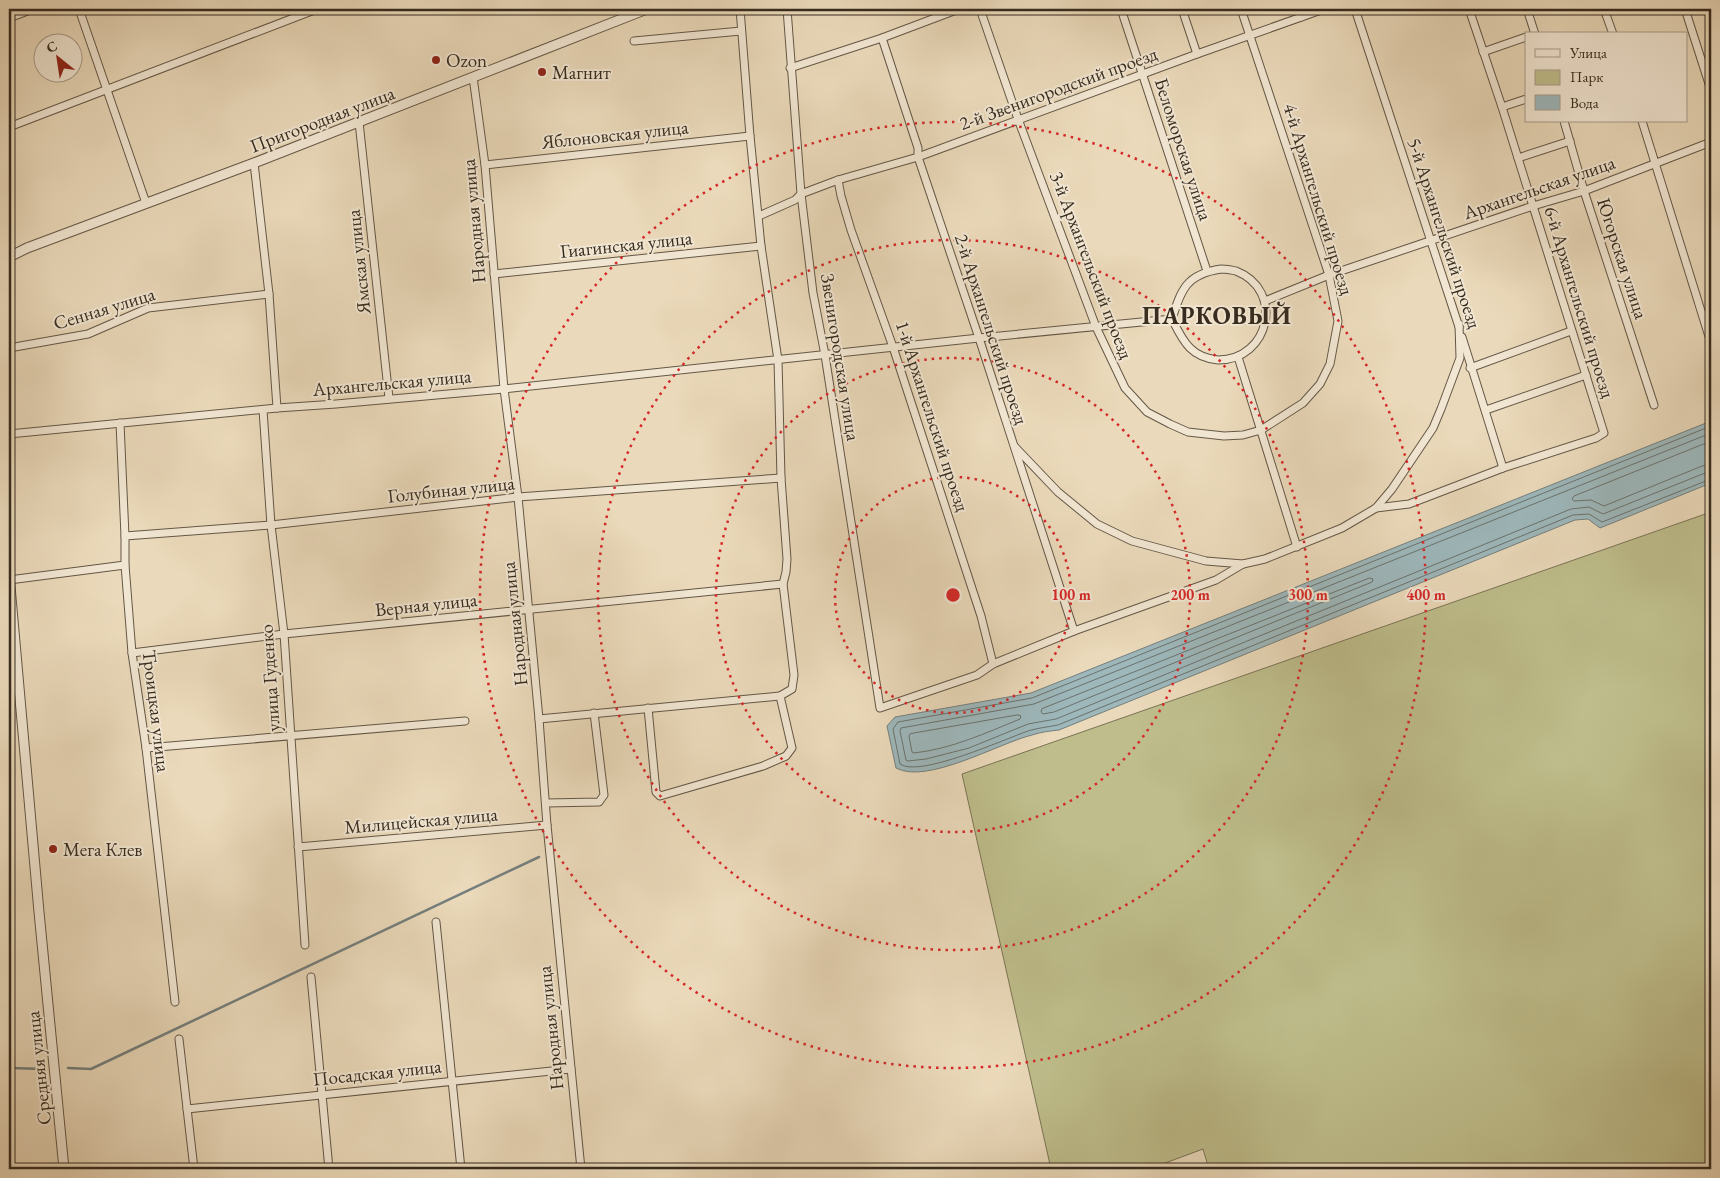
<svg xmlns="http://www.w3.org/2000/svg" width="1720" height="1178" viewBox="0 0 1720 1178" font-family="'EB Garamond',serif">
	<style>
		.green { fill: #bebd8b; stroke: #7a7455 }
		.water { fill: #9db7bb; stroke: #747f7d }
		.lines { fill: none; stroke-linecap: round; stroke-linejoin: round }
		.shore { stroke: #6a726d; stroke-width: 1 }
		.stream { stroke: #747f7d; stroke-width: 2.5 }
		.minor-casing { stroke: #645746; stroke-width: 9 }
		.tertiary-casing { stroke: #645746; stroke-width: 11 }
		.minor { stroke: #f1e6d2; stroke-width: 7 }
		.tertiary { stroke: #f1e6d2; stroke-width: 9 }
		.ring { fill: none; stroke: #d62828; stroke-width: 2.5; stroke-dasharray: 2.5 5 }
		.poi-dot { fill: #8f2418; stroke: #f1e6d2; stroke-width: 2 }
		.labels { text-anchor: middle; stroke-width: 4; stroke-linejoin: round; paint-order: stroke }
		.poi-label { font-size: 19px; fill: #372c1f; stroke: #f1e6d2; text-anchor: start }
		.street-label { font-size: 19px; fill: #372c1f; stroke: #f1e6d2 }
		.district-label { font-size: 24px; font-weight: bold; letter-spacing: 1px; fill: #372c1f; stroke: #f1e6d2 }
		.centre { fill: #d62828; stroke: #f1e6d2; stroke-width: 2.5 }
		.ring-label { font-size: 15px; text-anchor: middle; font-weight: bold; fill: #d62828; stroke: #f1e6d2; stroke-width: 4; stroke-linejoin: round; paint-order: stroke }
	</style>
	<rect width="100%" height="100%" fill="#ead9ba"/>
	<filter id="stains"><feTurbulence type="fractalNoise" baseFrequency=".004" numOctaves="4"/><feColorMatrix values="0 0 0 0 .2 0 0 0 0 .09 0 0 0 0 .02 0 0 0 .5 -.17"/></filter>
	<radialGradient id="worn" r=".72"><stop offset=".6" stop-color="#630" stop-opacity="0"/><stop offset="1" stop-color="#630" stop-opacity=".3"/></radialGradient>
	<!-- green -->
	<polygon class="green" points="1711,512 1711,1169 1209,1169 1203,1149 1149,1169 1051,1169 962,774"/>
	<!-- water -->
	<path class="water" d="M1711,421V483L1600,528L1588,519L1575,520L1059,730C1050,731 1041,732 1032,735C999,743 927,785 896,768L887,726L895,717L1031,693Z"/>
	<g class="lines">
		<!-- shore -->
		<g class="shore">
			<path d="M1711,426L1032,698L898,722L893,729L900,764C919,778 1005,739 1028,731C1037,728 1048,727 1058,725L1573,515L1589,514L1602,522L1711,479"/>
			<polyline points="1711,433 1034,704 901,728 900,731 906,760 908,761 926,759 969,748 1028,724 1056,719 1571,509 1589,507 1603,514 1705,473 1711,472"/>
			<polyline points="1711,441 1574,496 1572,499 1574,501 1591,500 1604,506 1702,466 1711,465"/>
			<polygon points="1370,578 1373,579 1372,582 1054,712 1043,714 1041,712 1042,709"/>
			<path d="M1018,715L1021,716L1020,719C986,733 951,749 914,753L912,752L909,736L910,734Z"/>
		</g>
		<!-- stream -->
		<g class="stream">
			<polyline points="9,1068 45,1069"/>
			<polyline points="68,1068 91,1069 539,857"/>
		</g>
		<defs>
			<g id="minor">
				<polyline points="79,9 146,203"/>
				<polyline points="787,9 801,194 813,293 825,355 880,708 977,675 993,664 1074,631 1216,580 1243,564"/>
				<polyline points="980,9 1018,119 1096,327 1125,388 1147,412 1170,424 1188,432 1224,436 1243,435 1261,430 1303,403 1320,384 1330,364 1338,321 1329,275 1241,9"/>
				<polyline points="1121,9 1207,271"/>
				<polyline points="1182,9 1197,54"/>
				<polyline points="1299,9 1301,17"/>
				<polyline points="1355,9 1459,327"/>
				<polyline points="1527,9 1535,34"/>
				<polyline points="1604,9 1613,34"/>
				<polyline points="1685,9 1711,90"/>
				<polyline points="9,18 33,9"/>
				<polyline points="882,38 918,148 918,157 979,338 1074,631"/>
				<polyline points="634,41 741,31"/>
				<polyline points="1483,52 1526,37"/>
				<polyline points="790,68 882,38 959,9"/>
				<polyline points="473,77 485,165 504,389 518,497 539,719 547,825 581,1169"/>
				<polyline points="1502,107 1526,99"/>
				<polyline points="1564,121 1584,191 1654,405"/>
				<polyline points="1642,121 1711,343"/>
				<polyline points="359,122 389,398"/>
				<polyline points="9,127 317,9"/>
				<polyline points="1518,158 1570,141"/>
				<polyline points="254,163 269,294 277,408"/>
				<polyline points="485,165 750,136"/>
				<polyline points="838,180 841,196 851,230 893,347 981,616 993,664"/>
				<polyline points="759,216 795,200 801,194 838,180 918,157 1197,54 1324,9"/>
				<path d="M1221,269C1226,269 1232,270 1236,271C1285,290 1270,360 1218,360C1208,359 1197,355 1190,348C1182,340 1177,329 1172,319C1181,289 1187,274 1221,269Z"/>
				<polyline points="494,274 761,246"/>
				<polyline points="1265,301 1329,275 1533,206 1584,191 1711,142"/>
				<polyline points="1462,337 1503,468"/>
				<polyline points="9,348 88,334 148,308 269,294"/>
				<polyline points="1238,357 1297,547"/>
				<polyline points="1470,368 1571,331"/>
				<polyline points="263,410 271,525 284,634 305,945"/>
				<polyline points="1486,410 1586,375"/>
				<polyline points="120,423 125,536 125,565 132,653 146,748 175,1002"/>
				<polyline points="9,434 277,408 336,404 504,389 979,338 1172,319"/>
				<polyline points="1015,447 1058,492 1097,524 1132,541 1206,561 1243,564 1265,559 1342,528 1376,508 1392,489 1433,428 1441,409 1460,358 1459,324"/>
				<polyline points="1376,508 1409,504 1503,468 1596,438 1604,433 1502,107 1469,9"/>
				<polyline points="125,536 271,525 518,497 781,478"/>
				<polyline points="9,580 125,565"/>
				<polyline points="132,653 284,634 783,584"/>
				<polyline points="648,708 656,792 660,796 763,766 786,756 792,748 780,696 792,689 794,675 783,584 786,572 787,559 781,478 778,360 761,246 750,136 740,9"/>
				<polyline points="539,719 780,696"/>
				<polyline points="146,748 465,721"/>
				<polyline points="546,803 599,802 604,795 594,713"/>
				<polyline points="298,847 547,825"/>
				<polyline points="436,922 461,1169"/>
				<polyline points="311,977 329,1169"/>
				<polyline points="179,1039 194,1169"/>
				<polyline points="187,1109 571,1069"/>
			</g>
			<g id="tertiary">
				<polyline points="9,257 27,248 254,163 647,9"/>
				<polyline points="9,575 39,912 64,1169"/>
			</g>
		</defs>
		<!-- minor casing -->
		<use href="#minor" class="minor-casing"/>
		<!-- tertiary casing -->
		<use href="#tertiary" class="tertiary-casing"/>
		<!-- minor -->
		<use href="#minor" class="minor"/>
		<!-- tertiary -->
		<use href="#tertiary" class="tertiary"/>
	</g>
	<!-- distance rings -->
	<g class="ring">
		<circle cx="953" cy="595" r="118"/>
		<circle cx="953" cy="595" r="237"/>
		<circle cx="953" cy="595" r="355"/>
		<circle cx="953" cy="595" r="473"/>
	</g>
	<!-- markers -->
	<g class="poi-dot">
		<circle cx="436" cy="60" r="5"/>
		<circle cx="542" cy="72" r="5"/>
		<circle cx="53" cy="849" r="5"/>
	</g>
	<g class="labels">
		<!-- poi labels -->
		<g class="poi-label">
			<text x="446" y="67">Ozon</text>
			<text x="552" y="79">Магнит</text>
			<text x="63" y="856">Мега Клев</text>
		</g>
		<!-- street labels -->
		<g class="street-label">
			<text transform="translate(1058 88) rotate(-20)" y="7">2-й Звенигородский проезд</text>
			<text transform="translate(322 119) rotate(-21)" y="7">Пригородная улица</text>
			<text transform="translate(615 134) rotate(-6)" y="7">Яблоновская улица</text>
			<text transform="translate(1184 149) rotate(72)" y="7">Беломорская улица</text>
			<text transform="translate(1539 187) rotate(-19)" y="7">Архангельская улица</text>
			<text transform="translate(1319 199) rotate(73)" y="7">4-й Архангельский проезд</text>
			<text transform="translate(473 221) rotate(-95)" y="7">Народная улица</text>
			<text transform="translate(1445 233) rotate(72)" y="7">5-й Архангельский проезд</text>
			<text transform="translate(626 244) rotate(-6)" y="7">Гиагинская улица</text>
			<text transform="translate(1623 258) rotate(72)" y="7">Югорская улица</text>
			<text transform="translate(358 262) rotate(-96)" y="7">Ямская улица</text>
			<text transform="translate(1092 265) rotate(69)" y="7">3-й Архангельский проезд</text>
			<text transform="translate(1580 302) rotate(73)" y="7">6-й Архангельский проезд</text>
			<text transform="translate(104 308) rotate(-17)" y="7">Сенная улица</text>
			<text transform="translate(992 329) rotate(72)" y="7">2-й Архангельский проезд</text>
			<text transform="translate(841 357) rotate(81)" y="7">Звенигородская улица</text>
			<text transform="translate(392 382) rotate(-5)" y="7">Архангельская улица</text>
			<text transform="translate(933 416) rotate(72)" y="7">1-й Архангельский проезд</text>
			<text transform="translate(451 489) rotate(-6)" y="7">Голубиная улица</text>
			<text transform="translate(426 604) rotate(-6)" y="7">Верная улица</text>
			<text transform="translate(514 624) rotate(-96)" y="7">Народная улица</text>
			<text transform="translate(269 678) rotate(-94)" y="7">улица Гуденко</text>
			<text transform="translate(157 711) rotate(83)" y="7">Троицкая улица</text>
			<text transform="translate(421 820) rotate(-5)" y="7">Милицейская улица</text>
			<text transform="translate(550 1028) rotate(-96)" y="7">Народная улица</text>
			<text transform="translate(38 1068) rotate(-96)" y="7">Средняя улица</text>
			<text transform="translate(377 1072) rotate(-6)" y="7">Посадская улица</text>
		</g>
		<!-- district labels -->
		<g class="district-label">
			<text x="1217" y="324">ПАРКОВЫЙ</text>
		</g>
	</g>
	<circle cx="953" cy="595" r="8" class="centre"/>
	<g class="ring-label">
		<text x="1071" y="600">100 m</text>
		<text x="1190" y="600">200 m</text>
		<text x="1308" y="600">300 m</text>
		<text x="1426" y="600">400 m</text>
	</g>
	<!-- margin -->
	<rect width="1720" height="1178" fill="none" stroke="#ead9ba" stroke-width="30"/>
	<rect x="10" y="10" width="1700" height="1158" fill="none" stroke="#372c1f" stroke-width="2.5"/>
	<rect x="15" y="15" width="1690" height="1148" fill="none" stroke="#372c1f"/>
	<!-- legend -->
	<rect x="1525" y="32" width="162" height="90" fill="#f1e6d2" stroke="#a79c8a"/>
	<rect x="1535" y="49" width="25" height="8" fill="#f1e6d2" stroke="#a79c8a"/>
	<text x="1570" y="58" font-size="15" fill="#372c1f">Улица</text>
	<rect x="1535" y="70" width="25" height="15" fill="#bebd8b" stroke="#a79c8a"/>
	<text x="1570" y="82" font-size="15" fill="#372c1f">Парк</text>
	<rect x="1535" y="95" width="25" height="15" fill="#9db7bb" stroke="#a79c8a"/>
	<text x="1570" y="108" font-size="15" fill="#372c1f">Вода</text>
	<!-- north arrow -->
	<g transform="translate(58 58) rotate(330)"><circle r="24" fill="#f1e6d2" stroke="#a79c8a"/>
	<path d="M0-4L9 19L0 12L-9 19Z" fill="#8f2418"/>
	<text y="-8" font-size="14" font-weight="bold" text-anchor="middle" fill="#372c1f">С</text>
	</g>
	<rect width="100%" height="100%" filter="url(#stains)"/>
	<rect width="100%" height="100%" fill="url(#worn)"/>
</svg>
